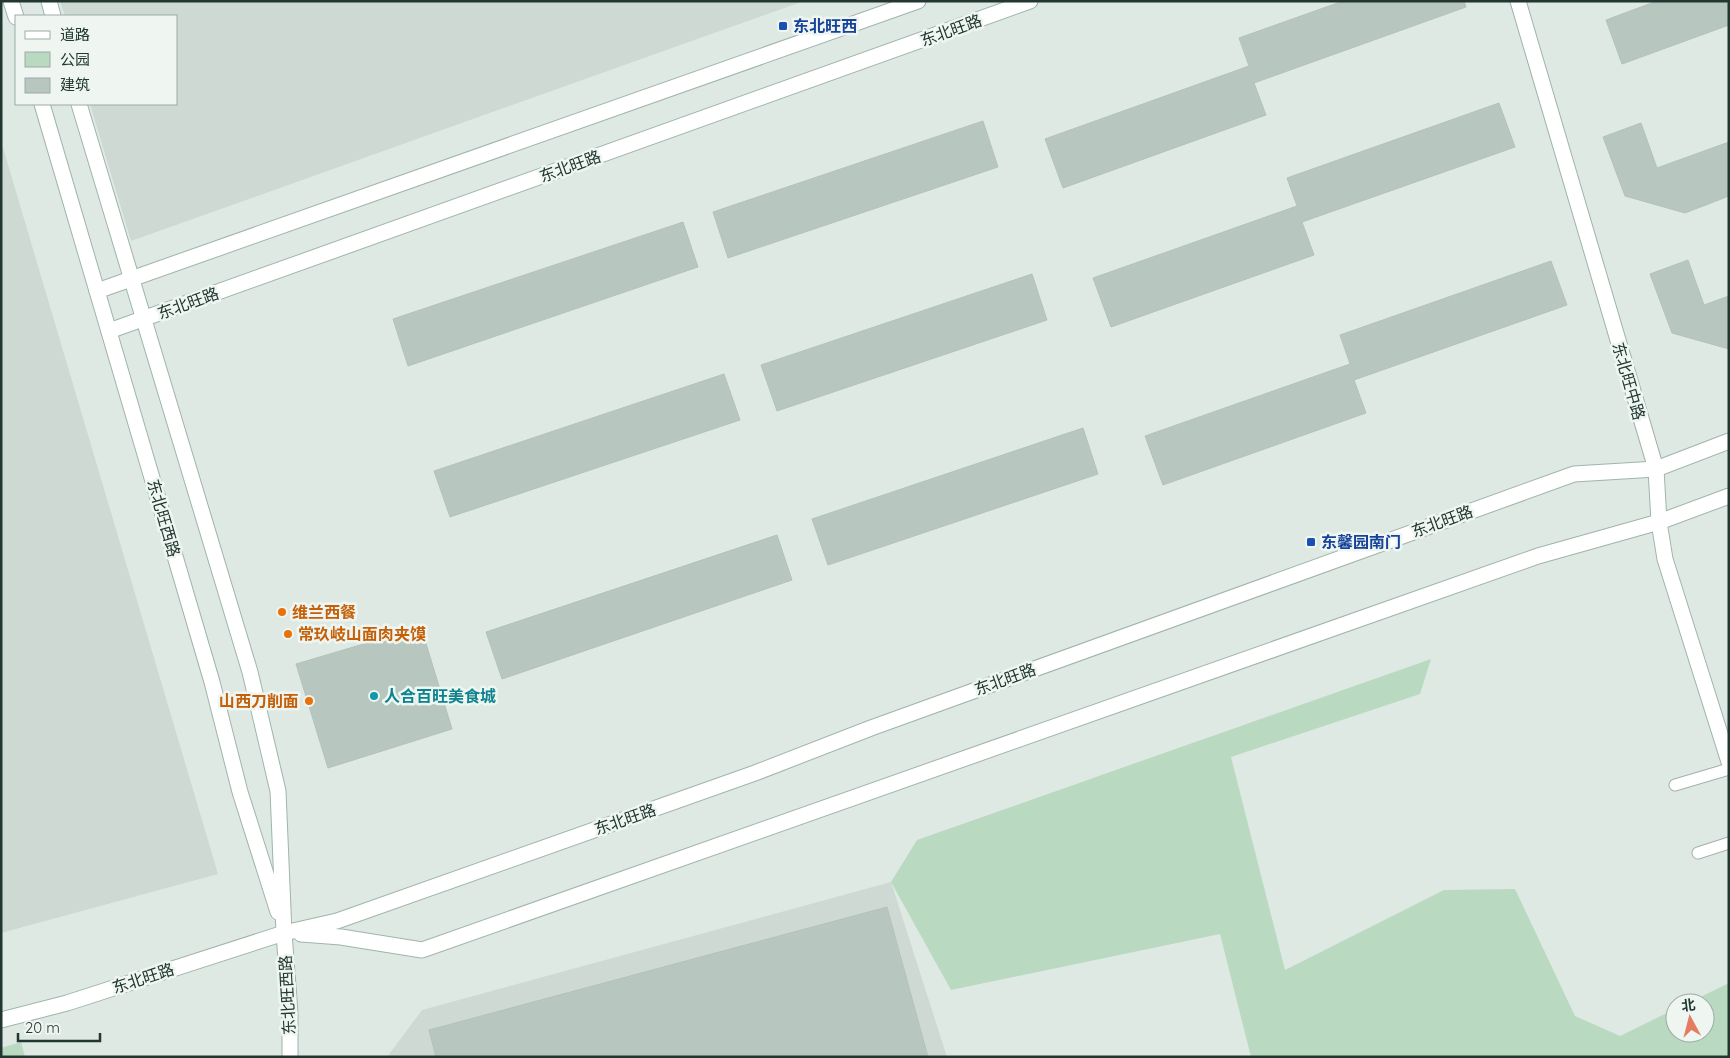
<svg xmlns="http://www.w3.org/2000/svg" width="1730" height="1058" viewBox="0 0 1730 1058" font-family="Quicksand,'Noto Sans SC',sans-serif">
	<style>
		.built { fill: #ced9d3 }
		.green { fill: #bad9c1 }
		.building { fill: #b8c6c0; stroke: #b2c2bb }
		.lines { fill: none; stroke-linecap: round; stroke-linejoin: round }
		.lane-casing { stroke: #a3b0ab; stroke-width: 13 }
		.secondary-casing { stroke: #a0b4ab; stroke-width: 17 }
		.lane { stroke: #fff; stroke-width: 11 }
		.secondary { stroke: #fff; stroke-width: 15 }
		.transit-dot { fill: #1a4fb4; stroke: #eff6f2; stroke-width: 2 }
		.food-dot { fill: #e8710a; stroke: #eff6f2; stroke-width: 2 }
		.culture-dot { fill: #0f9aa8; stroke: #eff6f2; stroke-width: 2 }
		.labels { text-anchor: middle; stroke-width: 5; stroke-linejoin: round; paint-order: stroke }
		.transit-label { font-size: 16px; font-weight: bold; fill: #164399; stroke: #eff6f2; text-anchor: start }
		.street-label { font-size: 16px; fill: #223731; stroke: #eff6f2 }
		.food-label { font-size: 16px; font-weight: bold; fill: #c56008; stroke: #eff6f2; text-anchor: start }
		.culture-label { font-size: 16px; font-weight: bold; fill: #0d838f; stroke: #eff6f2; text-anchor: start }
	</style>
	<rect width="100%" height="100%" fill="#dfe9e4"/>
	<!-- built -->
	<g class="built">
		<polygon points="60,1 804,1 131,241 90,104 176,104 176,16 65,16"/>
		<polygon points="1,141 218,874 1,933"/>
		<polygon points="891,882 947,1057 387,1057 422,1010"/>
	</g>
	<!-- green -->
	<g class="green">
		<polygon points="1431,659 1420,694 1231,757 1285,970 1444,890 1515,889 1575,1016 1620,1036 1675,1009 1675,1033 1705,1033 1705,1003 1688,1003 1729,983 1729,1057 1251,1057 1220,934 951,990 891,882 917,840"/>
		<polygon points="21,1042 25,1057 1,1057 1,1048"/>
	</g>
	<!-- building -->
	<g class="building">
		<polygon points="1343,1 1464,1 1466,7 1254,83 1266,115 1063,188 1045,139 1249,66 1239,38"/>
		<polygon points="1657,1 1729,1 1729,25 1622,64 1606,20"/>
		<polygon points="1499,103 1515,147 1302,222 1314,255 1111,327 1093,278 1297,206 1287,178"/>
		<polygon points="983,121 998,167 728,258 713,212"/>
		<polygon points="1641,123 1657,168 1729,142 1729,196 1685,213 1625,196 1603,137"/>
		<polygon points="683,222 698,267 408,366 393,319"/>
		<polygon points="1688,260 1704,305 1729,296 1729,349 1672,333 1650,274"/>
		<polygon points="1551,261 1567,305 1354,380 1366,413 1163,485 1145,436 1350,364 1340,335"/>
		<polygon points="1032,274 1047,320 777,411 761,365"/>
		<polygon points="724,374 740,420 450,517 434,471"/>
		<polygon points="1083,428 1098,474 828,565 812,519"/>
		<polygon points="777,535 792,580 502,679 486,632"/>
		<polygon points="421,627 452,729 328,768 296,664"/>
		<polygon points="887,907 928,1057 436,1057 429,1030"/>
	</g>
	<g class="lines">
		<defs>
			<g id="lane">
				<polyline points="1675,785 1729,769"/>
				<polyline points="1698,853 1729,843"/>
			</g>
			<g id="secondary">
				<polyline points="11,1 16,17"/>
				<polyline points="49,1 53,16"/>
				<polyline points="1518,1 1656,469 1659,522 1665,559 1729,762"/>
				<polyline points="42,104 212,682 240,792 278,912"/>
				<polyline points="79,104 250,672 278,791 284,933 290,1013 290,1057"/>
				<polyline points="97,291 918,1"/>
				<polyline points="109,331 1030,1"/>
				<polyline points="301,934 341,937 422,950 1538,556 1659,522 1729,496"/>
				<polyline points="1,1020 67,1003 284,933 337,921 755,773 871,728 1574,474 1656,469 1729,441"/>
			</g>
		</defs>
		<!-- lane casing -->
		<use href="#lane" class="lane-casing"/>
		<!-- secondary casing -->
		<use href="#secondary" class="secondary-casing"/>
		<!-- lane -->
		<use href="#lane" class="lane"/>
		<!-- secondary -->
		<use href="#secondary" class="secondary"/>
	</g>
	<!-- markers -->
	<g class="transit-dot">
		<rect x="778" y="21" width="10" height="10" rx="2.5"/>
		<rect x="1306" y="537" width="10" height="10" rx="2.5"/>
	</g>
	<g class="food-dot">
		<circle cx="282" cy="612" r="5"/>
		<circle cx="288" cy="634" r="5"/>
		<circle cx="309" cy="701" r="5"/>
	</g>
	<circle class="culture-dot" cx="374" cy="696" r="5"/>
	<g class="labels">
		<!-- transit labels -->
		<g class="transit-label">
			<text x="793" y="32">东北旺西</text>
			<text x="1321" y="548">东馨园南门</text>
		</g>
		<!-- street labels -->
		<g class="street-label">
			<text transform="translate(951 30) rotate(-20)" y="6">东北旺路</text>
			<text transform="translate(570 166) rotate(-20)" y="6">东北旺路</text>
			<text transform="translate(188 303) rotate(-20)" y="6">东北旺路</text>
			<text transform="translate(1629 381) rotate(74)" y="6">东北旺中路</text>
			<text transform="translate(164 518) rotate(74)" y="6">东北旺西路</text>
			<text transform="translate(1442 521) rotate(-20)" y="6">东北旺路</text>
			<text transform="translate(1005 679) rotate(-20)" y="6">东北旺路</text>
			<text transform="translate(625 819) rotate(-19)" y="6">东北旺路</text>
			<text transform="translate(143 978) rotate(-18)" y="6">东北旺路</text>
			<text transform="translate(287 995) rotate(-93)" y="6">东北旺西路</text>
		</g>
		<!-- food labels -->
		<g class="food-label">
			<text x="292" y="618">维兰西餐</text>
			<text x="298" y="640">常玖岐山面肉夹馍</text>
			<text x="299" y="707" text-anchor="end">山西刀削面</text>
		</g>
		<!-- culture labels -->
		<g class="culture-label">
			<text x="384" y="702">人合百旺美食城</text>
		</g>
	</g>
	<!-- border -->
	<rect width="1730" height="1058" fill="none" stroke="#223731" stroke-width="5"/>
	<!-- legend -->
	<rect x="15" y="15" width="162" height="90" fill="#eff6f2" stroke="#9daaa5"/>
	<rect x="25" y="31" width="25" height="8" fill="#ffffff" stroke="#9daaa5"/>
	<text x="60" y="40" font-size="15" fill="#223731">道路</text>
	<rect x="25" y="52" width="25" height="15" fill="#bad9c1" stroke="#9daaa5"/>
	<text x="60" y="65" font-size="15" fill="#223731">公园</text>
	<rect x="25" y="78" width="25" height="15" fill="#b8c6c0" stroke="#9daaa5"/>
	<text x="60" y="90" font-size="15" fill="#223731">建筑</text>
	<!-- north arrow -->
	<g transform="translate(1690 1018) rotate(353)"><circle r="24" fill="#eff6f2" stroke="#9daaa5"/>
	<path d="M0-4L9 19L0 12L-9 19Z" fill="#e57c61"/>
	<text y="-8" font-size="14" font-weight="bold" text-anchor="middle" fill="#223731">北</text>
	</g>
	<!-- scale -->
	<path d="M18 1033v8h82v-8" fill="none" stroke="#223731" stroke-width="2.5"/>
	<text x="25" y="1033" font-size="15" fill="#223731" stroke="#eff6f2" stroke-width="4" paint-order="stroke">20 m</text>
</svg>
